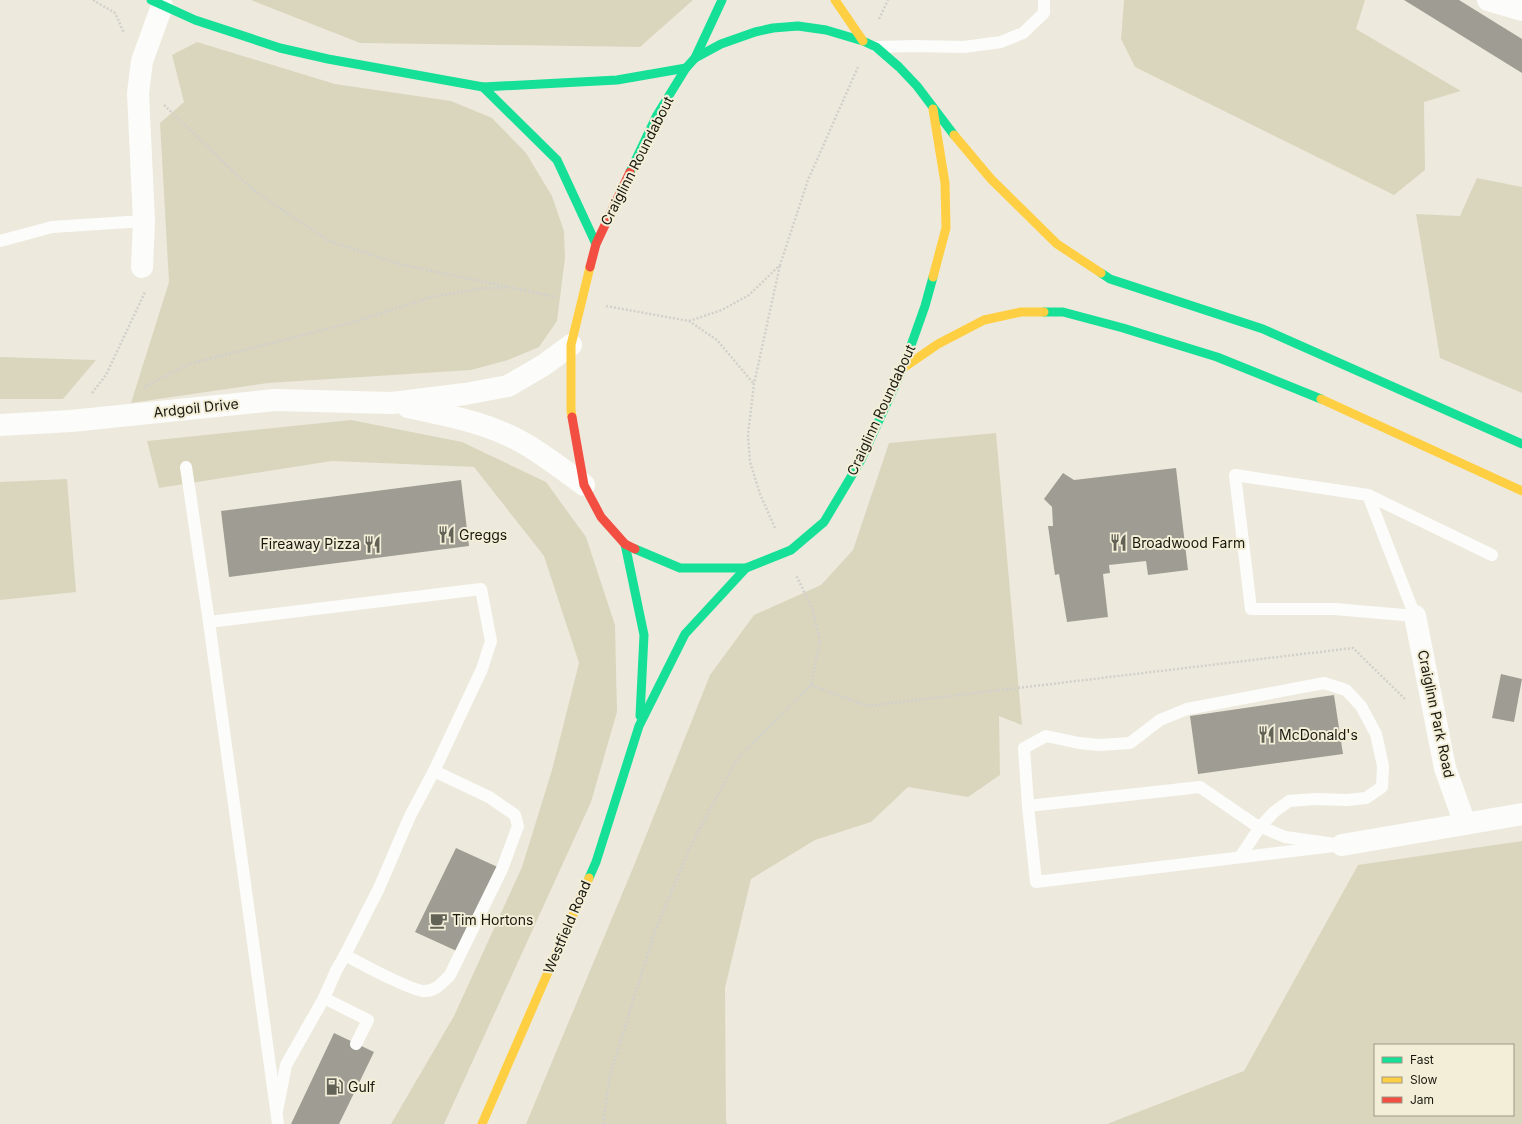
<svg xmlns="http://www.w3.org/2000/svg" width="1522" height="1124" viewBox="0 0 1522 1124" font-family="Inter,sans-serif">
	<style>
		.green { fill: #dad6be; fill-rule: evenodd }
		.building { fill: #9f9d93 }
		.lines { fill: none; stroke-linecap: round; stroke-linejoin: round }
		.path { stroke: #d1d0cc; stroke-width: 2.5; stroke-dasharray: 2 2; stroke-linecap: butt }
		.lane { stroke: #fcfcfa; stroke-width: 12 }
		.street { stroke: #fcfcfa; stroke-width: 22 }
		.fast { stroke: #16e098; stroke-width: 9 }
		.slow { stroke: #ffcf43; stroke-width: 9 }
		.jam { stroke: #f24e42; stroke-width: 9 }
		.labels { text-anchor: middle; stroke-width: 4; stroke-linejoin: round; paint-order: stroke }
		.street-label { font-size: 14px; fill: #19180f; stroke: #f3eed7 }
		.poi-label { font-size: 14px; fill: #19180f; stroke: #f3eed7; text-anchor: start }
	</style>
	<rect width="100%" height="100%" fill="#edeadd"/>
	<!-- green -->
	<g class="green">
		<polygon points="251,0 693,0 640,47 360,43"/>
		<polygon points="1124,0 1365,0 1356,29 1461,91 1424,102 1425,170 1394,195 1135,67 1121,39"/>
		<polygon points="197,42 335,84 451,101 492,118 526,153 552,196 564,231 565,258 557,321 539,347 508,360 471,370 268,383 131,403 169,282 160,123 184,102 172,55"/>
		<polygon points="1477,178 1522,187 1522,393 1440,358 1416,214 1460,216"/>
		<polygon points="0,357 96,360 63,399 0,399"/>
		<polygon points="351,420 462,442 546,482 586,537 615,625 617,712 591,802 444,1124 391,1124 454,1016 522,867 552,770 579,663 544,556 474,467 332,461 159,488 147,441"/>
		<polygon points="996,433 1022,725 999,716 1000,775 968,797 908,787 871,822 815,840 751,879 725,988 726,1120 727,1124 526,1124 635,863 710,675 754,615 821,585 853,550 889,443"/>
		<polygon points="67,479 76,592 0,600 0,482"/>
		<path d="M1522,841V1124H1107L1244,1071L1358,865ZM1375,1045H1513V1115H1375Z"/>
	</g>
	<!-- building -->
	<g class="building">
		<polygon points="1404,0 1459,0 1522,39 1522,73"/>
		<polygon points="1176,468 1188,570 1148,575 1146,561 1109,565 1110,573 1103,574 1108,617 1067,622 1059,574 1055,575 1048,526 1053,526 1052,507 1044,499 1063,473 1074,480"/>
		<polygon points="461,480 469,546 229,577 221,511"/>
		<polygon points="1501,674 1522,679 1514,722 1492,718"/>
		<polygon points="1334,695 1343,754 1198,774 1190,716"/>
		<polygon points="456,848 502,869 461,953 415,932"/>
		<polygon points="334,1033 374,1052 339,1124 291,1124"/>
	</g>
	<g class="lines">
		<!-- path -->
		<g class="path">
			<polyline points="93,0 115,13 124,33"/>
			<polyline points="879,19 888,0"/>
			<polyline points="164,105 253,190 329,241 399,264 556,297"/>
			<polyline points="606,306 689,321 717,340 754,384"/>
			<polyline points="689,321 722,310 749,295 780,265 808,180 858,67"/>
			<polyline points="144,387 189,364 350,323 432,297 485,288 506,288"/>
			<polyline points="92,393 106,375 145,292"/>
			<polyline points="775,528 760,494 750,462 748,434 754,384 780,265"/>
			<polyline points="811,685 867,706 1353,648 1405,699"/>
			<polyline points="603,1124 610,1075 654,934 690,847 737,759 811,685 820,641 812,608 796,575"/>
		</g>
		<!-- lane -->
		<g class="lane">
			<polyline points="877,47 914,46 964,47 1001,42 1023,33 1044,13 1044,0"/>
			<polyline points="0,241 52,227 144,221"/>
			<polyline points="186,467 209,622 278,1124"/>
			<polygon points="1235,475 1368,495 1415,616 1335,609 1251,609"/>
			<polyline points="1368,495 1492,555"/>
			<polyline points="209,622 481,589 491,641 482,669 434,771 410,816 379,888 345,955 336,971 324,998 286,1065 277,1111"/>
			<polygon points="1200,787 1254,824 1285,837 1342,845 1036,882 1028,806"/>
			<polyline points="1028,806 1024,748 1046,736 1079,743 1099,745 1130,743 1160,720 1187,709 1324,683 1346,690 1361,706 1376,734 1383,766 1382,787 1366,798 1347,800 1316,799 1289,801 1274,812 1260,827 1240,857"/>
			<path d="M345,955C360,963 411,991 425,991C436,991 443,982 450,975L502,869L518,826L515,815L489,797L434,771"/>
			<polyline points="324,998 368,1020 356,1044"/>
		</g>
		<!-- street -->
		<g class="street">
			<polyline points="1488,0 1522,10"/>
			<polyline points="142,267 144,221 138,93 142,61 162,6"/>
			<path d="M408,407C445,415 484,422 518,440C541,452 562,469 584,485"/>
			<polyline points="0,425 71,421 275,400 392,403 465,394 508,386 544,365 571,345"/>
			<polyline points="1415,616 1445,768 1465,824 1522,814"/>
			<polyline points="1342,845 1465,824"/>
		</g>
		<!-- fast -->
		<g class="fast">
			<polyline points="151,0 195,20 280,48 328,59 483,87 617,80 686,68"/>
			<polyline points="695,58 722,0"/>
			<polyline points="483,87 557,160 596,244"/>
			<polyline points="630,172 657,115 686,68 695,58 721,44 755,32 773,28 798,26 826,30 863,41 876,47 899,67 917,86 954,135"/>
			<polyline points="1101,273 1110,279 1263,329 1522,444"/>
			<polyline points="1044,312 1063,312 1123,328 1217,357 1321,399"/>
			<polyline points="625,544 644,635 640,716"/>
			<polyline points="635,549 680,568 746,568 791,550 824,522 861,460 903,368 925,306 933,277"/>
			<polyline points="589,878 596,862 639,726 685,634 746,568"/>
		</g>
		<!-- slow -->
		<g class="slow">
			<polyline points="835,0 863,41"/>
			<polyline points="954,135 991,179 1057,244 1101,273"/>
			<polyline points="933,277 946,228 945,183 933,109"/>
			<polyline points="903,368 938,344 984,320 1021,312 1044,312"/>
			<polyline points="1321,399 1522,491"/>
			<polyline points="572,417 571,410 571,345 590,267"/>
			<polyline points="482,1124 589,878"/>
		</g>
		<!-- jam -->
		<g class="jam">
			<polyline points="590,267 596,244 630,172"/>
			<polyline points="572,417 584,485 601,517 625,544 635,549"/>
		</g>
	</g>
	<!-- icons -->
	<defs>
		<symbol id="restaurant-bare" viewBox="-9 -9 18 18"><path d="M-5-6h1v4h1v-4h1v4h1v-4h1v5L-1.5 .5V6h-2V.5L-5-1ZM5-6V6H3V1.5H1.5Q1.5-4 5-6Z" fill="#636257" stroke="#f3eed7" stroke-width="2.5" paint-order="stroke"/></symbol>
		<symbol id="cafe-bare" viewBox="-9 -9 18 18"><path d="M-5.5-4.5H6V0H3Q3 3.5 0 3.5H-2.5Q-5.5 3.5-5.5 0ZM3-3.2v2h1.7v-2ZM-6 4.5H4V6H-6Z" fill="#636257" stroke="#f3eed7" stroke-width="2.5" paint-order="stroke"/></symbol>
		<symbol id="fuel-bare" viewBox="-9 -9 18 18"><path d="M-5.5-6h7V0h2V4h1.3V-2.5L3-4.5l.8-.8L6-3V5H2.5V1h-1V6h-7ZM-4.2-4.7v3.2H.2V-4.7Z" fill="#636257" stroke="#f3eed7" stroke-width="2.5" paint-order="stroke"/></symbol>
	</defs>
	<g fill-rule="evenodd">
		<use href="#restaurant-bare" x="434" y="522" width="25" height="25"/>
		<use href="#restaurant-bare" x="1106" y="530" width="25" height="25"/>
		<use href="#restaurant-bare" x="360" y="532" width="25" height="25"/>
		<use href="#restaurant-bare" x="1254" y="722" width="25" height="25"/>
		<use href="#cafe-bare" x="426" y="908" width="25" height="25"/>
		<use href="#fuel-bare" x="322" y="1074" width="25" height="25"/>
	</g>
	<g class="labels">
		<!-- street labels -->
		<g class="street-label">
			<text transform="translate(637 161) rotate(-63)" y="5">Craiglinn Roundabout</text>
			<text transform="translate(196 408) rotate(-6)" y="5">Ardgoil Drive</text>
			<text transform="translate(881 410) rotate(-65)" y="5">Craiglinn Roundabout</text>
			<text transform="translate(1436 714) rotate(78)" y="5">Craiglinn Park Road</text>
			<text transform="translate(567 927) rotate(-67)" y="5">Westfield Road</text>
		</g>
		<!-- poi labels -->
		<g class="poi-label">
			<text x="459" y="540">Greggs</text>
			<text x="1132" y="548">Broadwood Farm</text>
			<text x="360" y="549" text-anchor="end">Fireaway Pizza</text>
			<text x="1279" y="740">McDonald's</text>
			<text x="452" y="925">Tim Hortons</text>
			<text x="348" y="1092">Gulf</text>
		</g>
	</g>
	<!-- legend -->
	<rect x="1374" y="1044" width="140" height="72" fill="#f3eed7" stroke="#9c9887"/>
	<rect x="1382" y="1057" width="20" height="6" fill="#16e098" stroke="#9c9887"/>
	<text x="1410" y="1064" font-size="12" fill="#19180f">Fast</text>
	<rect x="1382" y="1077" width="20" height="6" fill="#ffcf43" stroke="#9c9887"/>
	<text x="1410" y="1084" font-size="12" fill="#19180f">Slow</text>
	<rect x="1382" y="1097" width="20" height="6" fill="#f24e42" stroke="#9c9887"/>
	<text x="1410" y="1104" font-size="12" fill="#19180f">Jam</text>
</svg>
